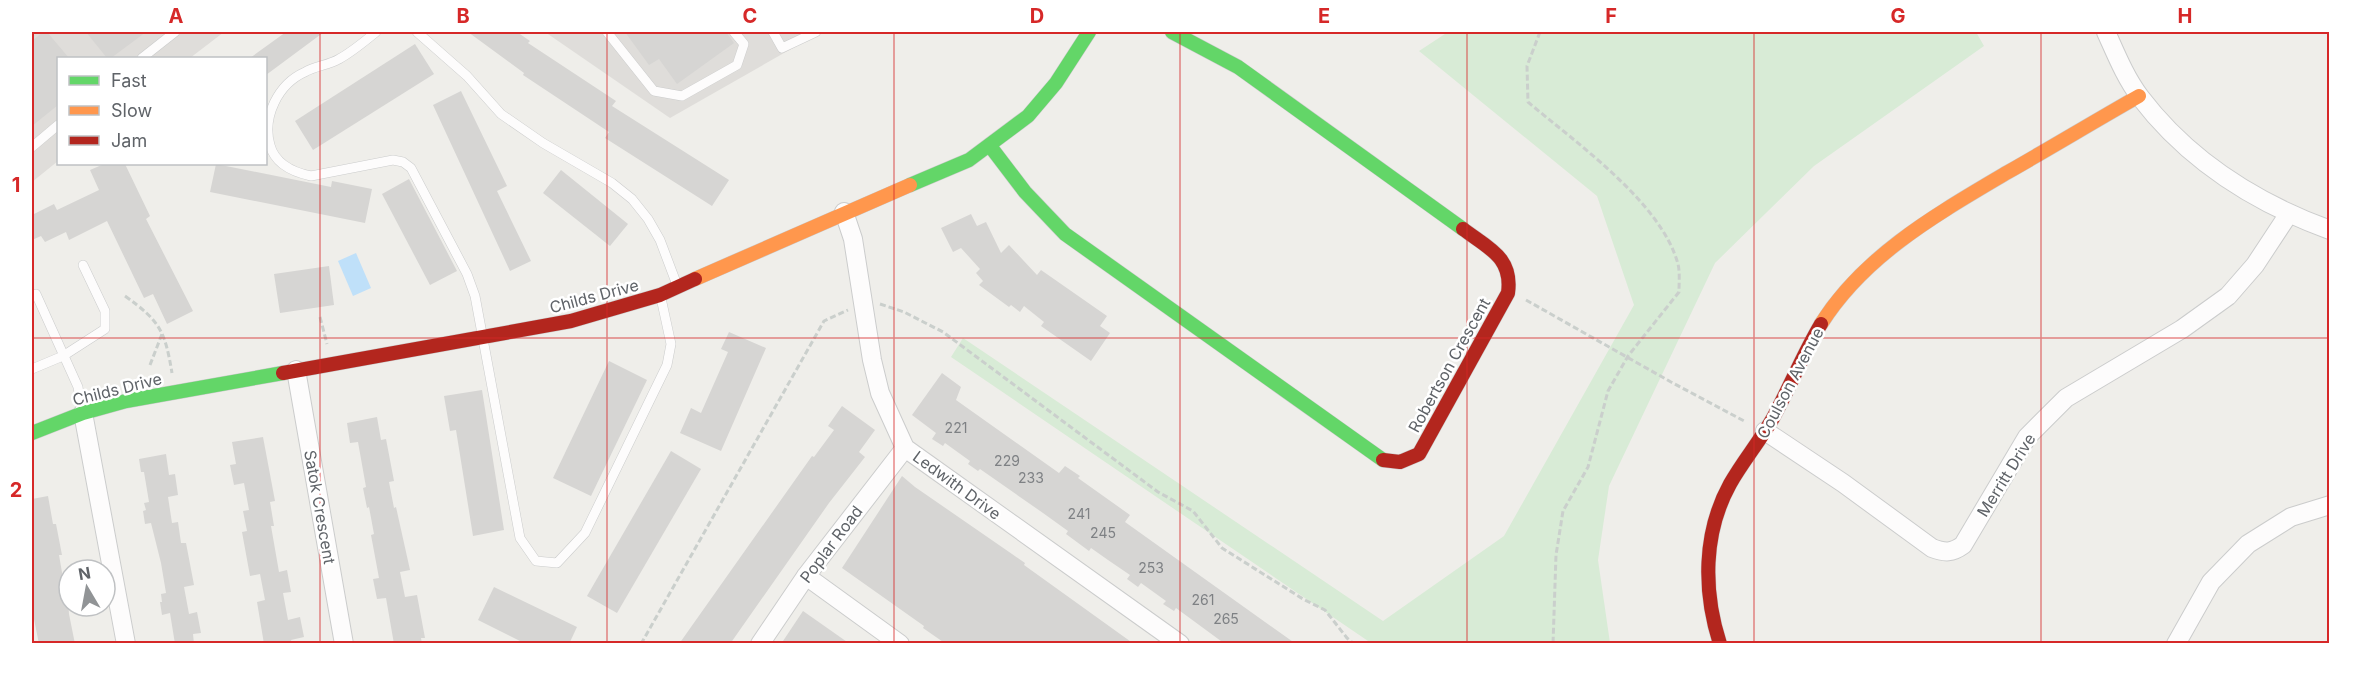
<svg xmlns="http://www.w3.org/2000/svg" width="2361" height="675" viewBox="0 0 2361 675" font-family="Inter,sans-serif">
	<style>
		.industrial { fill: #dfddda }
		.green { fill: #d8ebd6 }
		.water { fill: #bfe0f9 }
		.building { fill: #d6d5d3 }
		.lines { fill: none; stroke-linecap: round; stroke-linejoin: round }
		.lane-casing { stroke: #cbcccc; stroke-width: 10 }
		.street-casing { stroke: #cbcccc; stroke-width: 20 }
		.fast-casing { stroke: #cacacb; stroke-width: 15 }
		.slow-casing { stroke: #cacacb; stroke-width: 15 }
		.jam-casing { stroke: #cacacb; stroke-width: 15 }
		.path { stroke: #cacfcc; stroke-width: 3; stroke-dasharray: 6 3; stroke-linecap: butt }
		.lane { stroke: #fdfcfc; stroke-width: 9 }
		.street { stroke: #fdfcfc; stroke-width: 18 }
		.fast { stroke: #63d668; stroke-width: 14 }
		.slow { stroke: #ff974d; stroke-width: 14 }
		.jam { stroke: #b3261e; stroke-width: 14 }
		.grid { fill: none; stroke: #d62828; stroke-width: 1.5; stroke-opacity: 0.55 }
		.labels { text-anchor: middle; stroke-width: 5; stroke-linejoin: round; paint-order: stroke }
		.number-label { font-size: 14px; fill: #7e8184 }
		.street-label { font-size: 16px; fill: #5f6368; stroke: #fff }
		.neatline { fill: none; stroke: #d62828; stroke-width: 2 }
		.grid-label { font-size: 20px; text-anchor: middle; font-weight: bold; fill: #d62828 }
	</style>
	<rect width="100%" height="100%" fill="#efeeea"/>
	<!-- industrial -->
	<g class="industrial">
		<polygon points="32,32 224,32 190,58 58,58 58,161 32,182"/>
		<polygon points="545,32 821,32 670,118"/>
	</g>
	<!-- green -->
	<polygon class="green" points="1448,32 1976,32 1984,46 1814,166 1715,263 1609,486 1598,560 1610,643 1371,643 951,357 963,338 1383,621 1504,536 1634,305 1597,196 1419,51"/>
	<!-- water -->
	<polygon class="water" points="356,253 371,288 353,296 338,261"/>
	<!-- building -->
	<g class="building">
		<polygon points="43,32 47,32 69,58 58,58 58,105 32,126 32,41"/>
		<polygon points="86,32 146,32 111,58 107,58"/>
		<polygon points="286,32 324,32 266,75 266,58 250,58"/>
		<polygon points="468,32 517,32 530,41 528,43 616,101 612,106 729,180 712,206 605,138 609,132 523,75 524,73"/>
		<polygon points="625,32 726,32 734,43 677,84 659,59 649,65"/>
		<polygon points="415,44 434,74 313,150 295,121"/>
		<polygon points="461,91 507,186 497,191 531,261 510,271 433,105"/>
		<polygon points="104,164 125,164 150,216 146,219 193,311 167,324 153,294 144,298 107,221 69,240 66,232 45,242 41,236 32,240 32,215 54,204 57,210 99,190 90,170"/>
		<polygon points="216,164 331,187 332,181 372,189 365,223 210,192"/>
		<polygon points="561,170 628,224 610,246 543,193"/>
		<polygon points="409,179 457,271 430,285 382,194"/>
		<polygon points="971,214 977,226 986,222 1001,253 1009,245 1037,275 1041,270 1107,316 1100,326 1110,333 1091,361 1041,326 1044,322 1024,306 1020,312 1011,305 1009,307 979,285 983,281 976,273 980,269 961,248 953,252 941,228"/>
		<polygon points="329,266 334,305 280,313 274,274"/>
		<polygon points="729,332 766,348 721,451 680,433 691,408 701,413 728,352 721,349"/>
		<polygon points="609,361 647,380 591,496 553,478"/>
		<polygon points="942,373 961,387 956,400 1059,473 1065,466 1080,476 1078,478 1130,515 1125,522 1296,644 1225,644 1176,608 1174,611 1163,604 1166,601 1141,583 1138,587 1127,579 1130,575 1108,560 1091,548 1089,551 1066,534 1068,531 1043,513 980,469 978,471 968,464 970,461 945,443 943,446 932,439 936,433 912,415"/>
		<polygon points="482,390 504,530 473,536 456,430 450,431 444,396"/>
		<polygon points="842,406 875,430 859,452 865,457 829,503 730,644 679,644 812,456 814,457 834,430 828,426"/>
		<polygon points="377,417 381,440 386,439 394,481 389,482 394,508 396,507 410,570 400,572 405,597 417,595 425,638 421,638 422,644 394,644 386,598 377,599 373,579 379,578 371,535 374,534 369,507 367,508 363,488 366,487 358,442 350,443 347,423"/>
		<polygon points="263,437 275,501 270,502 274,526 271,526 279,572 287,570 291,592 283,593 288,620 300,617 304,637 291,640 292,644 264,644 257,602 265,600 260,574 250,576 242,532 247,531 243,511 249,510 244,483 234,485 230,465 236,464 232,442"/>
		<polygon points="671,451 701,469 617,613 587,596"/>
		<polygon points="166,454 169,475 175,474 178,495 168,497 172,523 178,522 181,543 186,543 194,585 184,587 189,614 197,612 201,633 193,634 194,644 175,644 170,613 162,615 160,602 162,602 161,594 166,593 161,563 151,523 145,524 143,511 146,510 144,503 149,502 144,472 141,472 139,459"/>
		<polygon points="902,476 915,487 1012,554 1025,563 1024,565 1134,644 946,644 923,628 924,626 842,568"/>
		<polygon points="48,496 53,524 56,524 62,555 59,555 64,584 67,584 69,614 75,644 39,644 33,614 32,615 32,499"/>
		<polygon points="494,587 577,627 569,644 526,644 478,620"/>
		<polygon points="803,611 850,644 781,644"/>
	</g>
	<g class="lines">
		<defs>
			<g id="lane">
				<path d="M376,32C365,41 352,52 339,59C329,65 315,66 305,72C278,84 262,117 270,145C275,164 292,172 311,176L393,160L403,162L411,168L467,274L475,296L520,538L536,561L557,563L585,533L667,365L671,344L661,298"/>
				<polyline points="417,32 467,76 501,114 543,143 612,183 632,199 648,219 660,240 677,285"/>
				<polyline points="607,32 654,91 682,96 737,65 744,44 734,32"/>
				<polyline points="773,32 782,48 816,32"/>
				<polyline points="142,58 175,32"/>
				<polyline points="32,147 58,125"/>
				<polyline points="36,294 78,387 82,411"/>
				<polyline points="32,369 63,356 105,329 105,311 83,265"/>
			</g>
			<g id="street">
				<path d="M2106,32C2116,54 2125,77 2140,97C2188,160 2256,203 2330,230"/>
				<polyline points="844,212 853,239 872,360 880,393 905,448 1180,644"/>
				<polyline points="296,370 344,644"/>
				<polyline points="83,413 126,644"/>
				<path d="M1765,431L1843,483L1932,548C1945,553 1952,553 1963,545L2027,437L2066,398L2182,329L2228,296L2255,265L2288,215"/>
				<polyline points="806,576 900,644"/>
				<polyline points="760,644 806,576 905,448"/>
				<polyline points="2176,644 2211,582 2248,544 2291,517 2330,505"/>
			</g>
			<g id="fast">
				<polyline points="1172,32 1238,67 1463,229"/>
				<polyline points="990,146 1025,192 1065,234 1383,460"/>
				<polyline points="910,185 969,160 1028,116 1056,83 1089,32"/>
				<polyline points="32,433 83,413 126,401 283,373"/>
			</g>
			<g id="slow">
				<polyline points="695,279 910,185"/>
				<path d="M1821,324C1865,254 1939,213 2008,172C2052,147 2095,121 2139,96"/>
			</g>
			<g id="jam">
				<polyline points="283,373 571,321 660,295 695,279"/>
				<path d="M1383,460L1400,462L1419,454L1508,293C1513,257 1488,248 1463,229"/>
				<path d="M1720,644C1703,591 1703,533 1730,484C1743,461 1760,441 1773,418C1790,387 1803,354 1821,324"/>
			</g>
		</defs>
		<!-- lane casing -->
		<use href="#lane" class="lane-casing"/>
		<!-- street casing -->
		<use href="#street" class="street-casing"/>
		<!-- fast casing -->
		<use href="#fast" class="fast-casing"/>
		<!-- slow casing -->
		<use href="#slow" class="slow-casing"/>
		<!-- jam casing -->
		<use href="#jam" class="jam-casing"/>
		<!-- path -->
		<g class="path">
			<path d="M1540,32L1527,66L1528,102C1576,143 1661,202 1678,264C1680,272 1679,283 1679,292L1628,356L1608,391L1588,467L1563,511L1556,555L1553,644"/>
			<path d="M125,296C160,321 165,331 172,373"/>
			<polyline points="1526,300 1671,382 1746,422"/>
			<polyline points="880,304 904,312 943,332 1158,492 1193,511 1222,548 1303,599 1325,610 1347,638 1354,644"/>
			<polyline points="320,317 327,344"/>
			<polyline points="150,365 162,334"/>
			<polyline points="641,644 824,321 848,310"/>
		</g>
		<!-- lane -->
		<use href="#lane" class="lane"/>
		<!-- street -->
		<use href="#street" class="street"/>
		<!-- fast -->
		<use href="#fast" class="fast"/>
		<!-- slow -->
		<use href="#slow" class="slow"/>
		<!-- jam -->
		<use href="#jam" class="jam"/>
	</g>
	<!-- grid -->
	<path class="grid" d="M320,32V644M607,32V644M894,32V644M1180,32V644M1467,32V644M1754,32V644M2041,32V644M32,338H2330"/>
	<g class="labels">
		<!-- number labels -->
		<g class="number-label">
			<text x="956" y="433">221</text>
			<text x="1007" y="466">229</text>
			<text x="1031" y="483">233</text>
			<text x="1079" y="519">241</text>
			<text x="1103" y="538">245</text>
			<text x="1151" y="573">253</text>
			<text x="1203" y="605">261</text>
			<text x="1226" y="624">265</text>
		</g>
		<!-- street labels -->
		<g class="street-label">
			<text transform="translate(594 296) rotate(-15)" y="6">Childs Drive</text>
			<text transform="translate(1449 365) rotate(-61)" y="6">Robertson Crescent</text>
			<text transform="translate(1790 383) rotate(-62)" y="6">Coulson Avenue</text>
			<text transform="translate(117 389) rotate(-14)" y="6">Childs Drive</text>
			<text transform="translate(2006 475) rotate(-58)" y="6">Merritt Drive</text>
			<text transform="translate(957 485) rotate(36)" y="6">Ledwith Drive</text>
			<text transform="translate(320 507) rotate(80)" y="6">Satok Crescent</text>
			<text transform="translate(831 544) rotate(-53)" y="6">Poplar Road</text>
		</g>
	</g>
	<!-- border -->
	<rect width="2361" height="675" fill="none" stroke="#ffffff" stroke-width="66"/>
	<!-- legend -->
	<rect x="57" y="57" width="210" height="108" fill="#ffffff" stroke="#bfc1c3" stroke-width="1.5"/>
	<rect x="69" y="76" width="30" height="9" fill="#63d668" stroke="#bfc1c3" stroke-width="1.5"/>
	<text x="111" y="87" font-size="18" fill="#5f6368">Fast</text>
	<rect x="69" y="106" width="30" height="9" fill="#ff974d" stroke="#bfc1c3" stroke-width="1.5"/>
	<text x="111" y="117" font-size="18" fill="#5f6368">Slow</text>
	<rect x="69" y="136" width="30" height="9" fill="#b3261e" stroke="#bfc1c3" stroke-width="1.5"/>
	<text x="111" y="147" font-size="18" fill="#5f6368">Jam</text>
	<!-- north arrow -->
	<g transform="translate(87 588) rotate(350)"><circle r="28" fill="#ffffff" stroke="#bfc1c3" stroke-width="1.5"/>
	<path d="M0-4.5L10 22L0 15L-10 22Z" fill="#919496"/>
	<text y="-9" font-size="16" font-weight="bold" text-anchor="middle" fill="#5f6368">N</text>
	</g>
	<rect x="33" y="33" width="2295" height="609" class="neatline"/>
	<g class="grid-label">
		<text x="176" y="23">A</text>
		<text x="463" y="23">B</text>
		<text x="750" y="23">C</text>
		<text x="1037" y="23">D</text>
		<text x="1324" y="23">E</text>
		<text x="1611" y="23">F</text>
		<text x="1898" y="23">G</text>
		<text x="2185" y="23">H</text>
		<text x="16" y="192">1</text>
		<text x="16" y="497">2</text>
	</g>
</svg>
